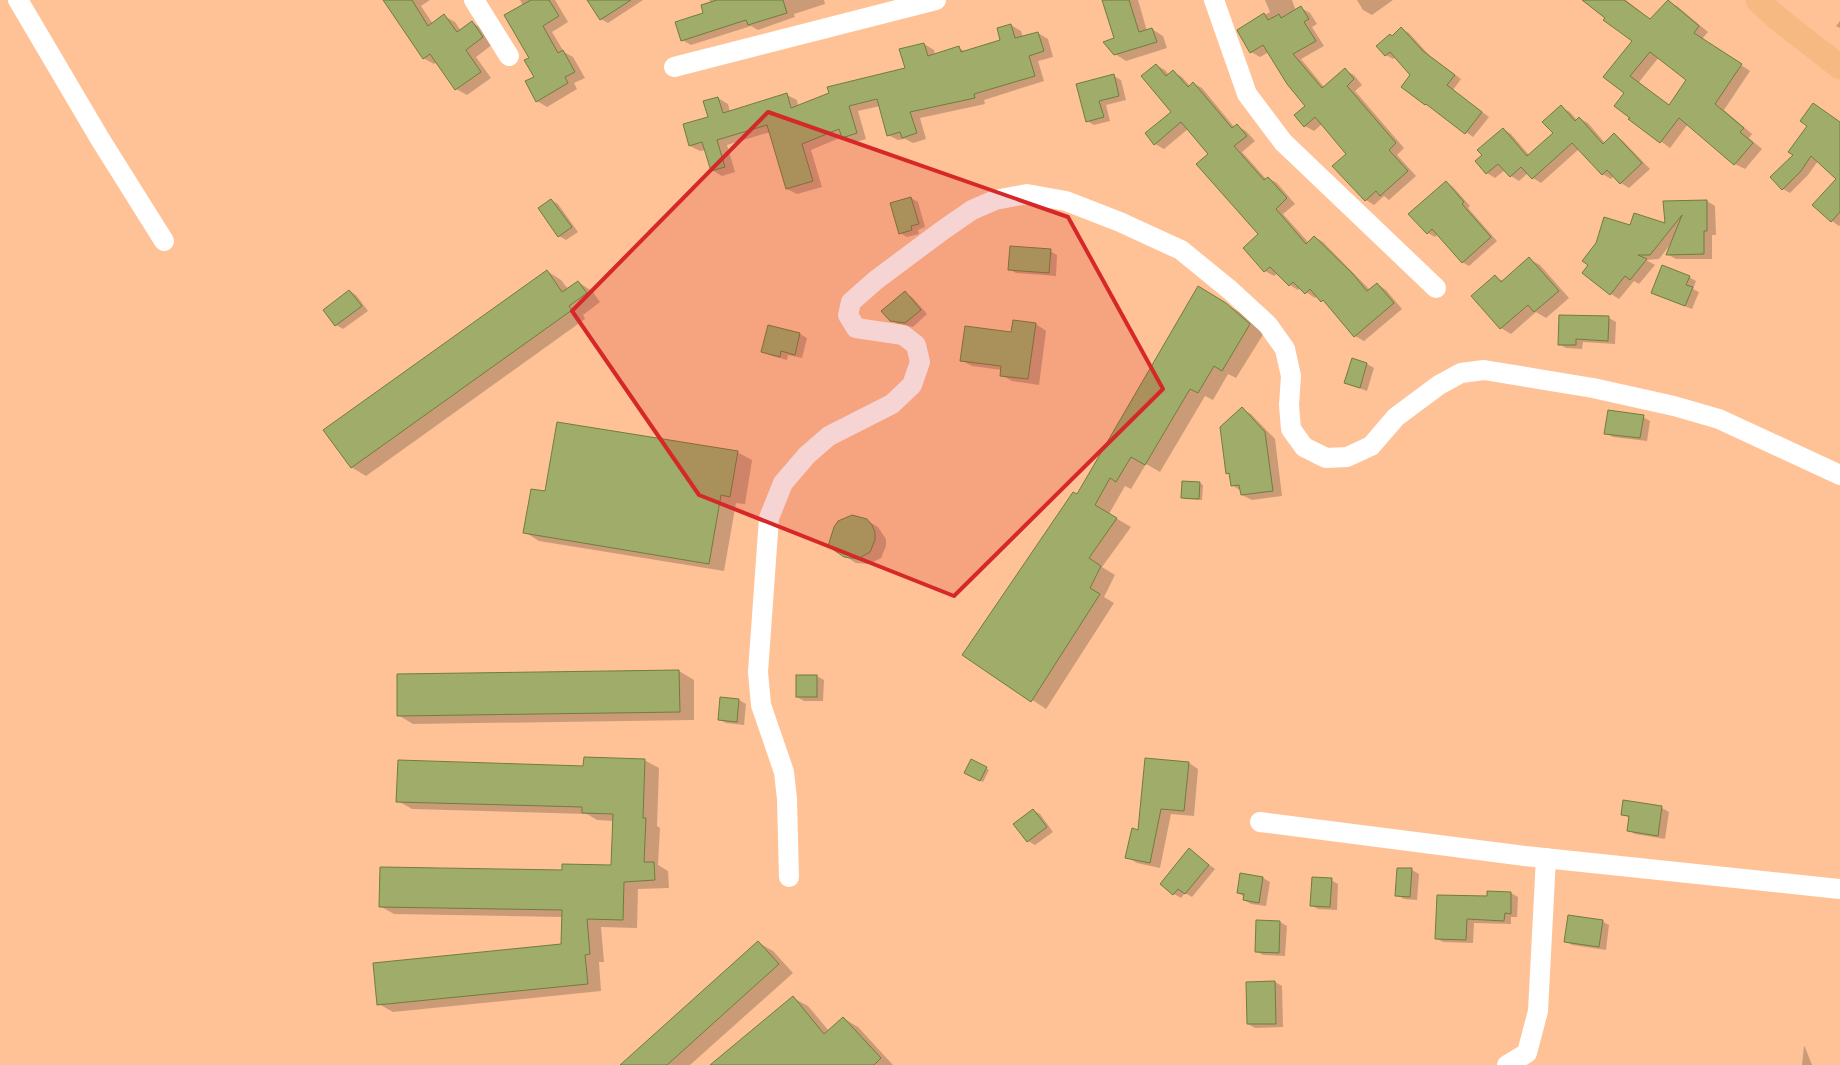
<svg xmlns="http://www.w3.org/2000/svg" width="1840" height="1065" viewBox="0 0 1840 1065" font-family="'IBM Plex Serif',serif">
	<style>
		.shadow { fill: #0003; fill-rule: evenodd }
		.building { fill: #9fac6a; stroke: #717d3c; fill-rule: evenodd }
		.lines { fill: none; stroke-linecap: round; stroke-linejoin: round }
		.minor { stroke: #fff; stroke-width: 20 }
		.major { stroke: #f6b981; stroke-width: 25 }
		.marked { fill: #d62828; fill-opacity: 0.2; stroke: #d62828; stroke-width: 4; stroke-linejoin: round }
	</style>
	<rect width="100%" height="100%" fill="#fec296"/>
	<!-- shadow -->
	<g class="shadow">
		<polygon points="385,0 430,0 421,6 433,24 444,16 455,22 461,31 473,23 483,29 493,44 476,57 491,78 467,95 456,89 437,62 434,64 423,58"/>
		<polygon points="520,0 555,0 568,22 552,32 564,52 573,57 585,78 574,83 577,89 547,107 537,101 535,77 530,58 523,6"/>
		<polygon points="588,0 643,0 608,23 601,19"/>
		<polygon points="709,0 824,0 825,4 794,14 795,17 758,30 751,26 691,45 682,40 705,14 712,3"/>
		<polygon points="1103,0 1138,0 1147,31 1152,29 1163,36 1167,48 1126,61 1115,54 1115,39"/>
		<polygon points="1265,0 1292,0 1296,11 1301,8 1310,13 1317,24 1312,27 1324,46 1301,59 1324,87 1345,70 1354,75 1362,85 1355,91 1404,148 1397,155 1416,176 1389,200 1384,196 1374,205 1366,200 1348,154 1322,124 1314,131 1305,126 1307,106 1269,52 1260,57 1251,52 1239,30 1270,12"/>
		<polygon points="1357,0 1393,0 1372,15 1363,10"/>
		<path d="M1584,0H1626L1651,20L1667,1L1677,6L1708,32L1702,39L1750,71L1724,110L1752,134L1749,138L1762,149L1745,169L1735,164L1688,124L1670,148L1630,119L1625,93L1634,41ZM1659,57L1687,80L1670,106L1639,82Z"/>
		<polygon points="1840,21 1840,28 1836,26"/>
		<polygon points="1011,25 1021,31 1023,38 1038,33 1048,39 1053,57 1038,61 1044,81 984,100 985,104 920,118 926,139 913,143 905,139 898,140 888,135 880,106 858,111 866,139 853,143 842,137 811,150 822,187 797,194 787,189 770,132 727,145 735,172 722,176 712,170 706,150 700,151 690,146 709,118 718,98 728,104 730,112 787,95 797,100 798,106 906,68 924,44 934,50 935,55 959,48 966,52 1002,41"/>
		<polygon points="1402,29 1409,33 1430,56 1461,79 1453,90 1489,117 1473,137 1433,108 1412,75 1396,57 1393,59 1386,55 1378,46 1393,37"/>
		<polygon points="1156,65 1165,70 1169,75 1173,72 1182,77 1190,86 1193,83 1202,88 1235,128 1237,126 1246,131 1255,141 1242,152 1267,180 1268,178 1277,183 1295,204 1283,214 1309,243 1315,237 1323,242 1370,290 1377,284 1386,290 1402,309 1364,341 1355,336 1329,305 1317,296 1315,298 1300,288 1298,290 1290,285 1278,273 1274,276 1265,271 1260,234 1210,154 1188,129 1164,149 1155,144 1173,112"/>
		<polygon points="1114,76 1121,80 1126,100 1106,105 1110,121 1094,125 1087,121"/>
		<polygon points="1561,107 1570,112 1577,120 1579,118 1588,123 1605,143 1614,135 1622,140 1650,169 1629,188 1621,183 1614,176 1611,179 1602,174 1579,149 1541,183 1533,178 1528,173 1519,181 1511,176 1505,170 1495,178 1487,173 1484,155 1503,129 1511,134 1529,155 1554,133"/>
		<polygon points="1840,123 1840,225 1839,226 1832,221 1814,205 1838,179 1818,161 1808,175 1790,193 1783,189"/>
		<polygon points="1446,182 1453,187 1470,206 1468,208 1497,241 1469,266 1462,262 1438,234 1435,237 1428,233"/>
		<polygon points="911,198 918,202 925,227 918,230 919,234 907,237 900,233"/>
		<polygon points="551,200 558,204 578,232 566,240 559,236"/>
		<polygon points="1707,201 1715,206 1716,235 1712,235 1712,259 1676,259 1667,254 1670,245 1659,259 1646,260 1655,265 1639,284 1634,281 1619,299 1611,294 1631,226 1666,224 1665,202"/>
		<polygon points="1050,251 1057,255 1056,276 1016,273 1009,269"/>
		<polygon points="1529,259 1540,265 1569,298 1546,318 1536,312 1511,334 1501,328 1495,277 1503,281"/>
		<polygon points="547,271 561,280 568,289 578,282 592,291 600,302 583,315 585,319 366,476 351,467"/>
		<polygon points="1689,277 1696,281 1693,289 1699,292 1692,309 1652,293"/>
		<polygon points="1198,288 1241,313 1264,333 1236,378 1228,374 1213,400 1205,396 1160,472 1146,464 1131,489 1125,486 1109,514 1131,527 1102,567 1115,575 1104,597 1114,603 1046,709 963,654 1078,496"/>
		<polygon points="350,291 356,295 368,311 343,329 336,325"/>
		<polygon points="905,293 912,297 927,314 913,327 898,324 891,320"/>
		<polygon points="1609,318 1616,322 1615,344 1583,342 1582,349 1566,348 1559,344"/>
		<polygon points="1036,324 1046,331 1039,385 1012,381 1001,375 1002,370 972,366 961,360 1012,333"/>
		<polygon points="800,334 807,338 802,358 788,355 787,360 769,355 763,351"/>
		<polygon points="1367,364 1374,368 1367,391 1345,383"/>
		<polygon points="1242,409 1251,414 1275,439 1282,496 1252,500 1242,495 1241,491 1232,485 1231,475 1227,473"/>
		<polygon points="1643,417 1650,421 1647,441 1613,437 1606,433"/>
		<polygon points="737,452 752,460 745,504 736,503 724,571 539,541 525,532 546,493"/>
		<polygon points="1199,483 1203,485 1202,500 1185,499 1182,497"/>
		<polygon points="866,520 878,527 886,539 886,546 881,558 869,564 856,563 845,556"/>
		<polygon points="679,671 694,680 694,720 413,724 398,715 398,675"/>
		<polygon points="817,676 824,680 823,701 804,701 797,697"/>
		<polygon points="739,700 746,704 744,725 726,723 719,719"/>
		<polygon points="644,760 659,768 657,826 660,828 658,865 668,871 669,888 638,889 637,928 601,927 604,962 599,962 601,991 393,1012 379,1004 562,945 563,917 394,914 380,906 563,872 612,866 614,821 597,820 587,814 412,809 398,801 584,767"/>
		<polygon points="972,761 989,770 983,782 965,773"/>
		<polygon points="1189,763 1198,769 1194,816 1171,814 1160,868 1137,863 1127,857 1139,831"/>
		<polygon points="1624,802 1662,808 1669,812 1665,839 1635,834 1628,830 1629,818 1622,814"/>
		<polygon points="1033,810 1040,814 1053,832 1035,845 1028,841"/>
		<polygon points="1189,850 1215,869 1192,897 1185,893 1181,898 1174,894"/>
		<polygon points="1412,870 1419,874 1417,900 1404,899 1397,895"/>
		<polygon points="1263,878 1270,882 1266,906 1251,904 1244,900 1245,897 1238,893"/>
		<polygon points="1331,880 1338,884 1337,910 1318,909 1311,905"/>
		<polygon points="1511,893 1518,897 1517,917 1511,917 1511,924 1474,923 1473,943 1443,942 1436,938 1488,897"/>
		<polygon points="1602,921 1609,925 1606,950 1572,945 1565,941"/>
		<polygon points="1280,922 1287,926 1285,956 1263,955 1256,951"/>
		<polygon points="759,943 773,951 793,973 690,1065 622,1065"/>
		<polygon points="1275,982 1282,986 1283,1027 1255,1028 1248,1024"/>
		<polygon points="793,998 808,1006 829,1031 843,1018 858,1027 893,1065 712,1065"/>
		<polygon points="1804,1046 1805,1047 1812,1065 1802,1065"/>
	</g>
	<!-- building -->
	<g class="building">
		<polygon points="383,0 412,0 428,26 444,14 457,32 472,21 483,37 466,50 481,72 455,90 430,54 423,59"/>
		<polygon points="531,0 549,0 559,16 543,26 558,53 563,50 575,72 565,77 568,83 536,102 525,81 534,77 524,60 529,58 504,15"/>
		<polygon points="587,0 631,0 600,20"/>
		<polygon points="717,0 783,0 787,13 748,25 746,20 681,41 675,22 703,13 701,5"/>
		<polygon points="1102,0 1129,0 1139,32 1152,28 1157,42 1114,55 1103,42 1114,38"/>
		<path d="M1582,0H1624L1650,19L1668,0L1699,26L1694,33L1742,64L1715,104L1744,128L1740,132L1753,143L1734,165L1679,118L1660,143L1628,119L1630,118L1614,106L1624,93L1603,77L1632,41L1603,20L1605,18ZM1650,52L1686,80L1669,105L1630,76Z"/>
		<polygon points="1301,6 1309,19 1304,22 1316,41 1293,54 1322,88 1345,68 1354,79 1347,86 1396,143 1389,150 1408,171 1380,196 1376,191 1365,201 1332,166 1346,154 1315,117 1304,127 1294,115 1305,106 1287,84 1263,45 1250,53 1239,34 1237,30 1264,13 1268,20 1279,14 1281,18"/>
		<polygon points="1011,24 1015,38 1038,32 1044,51 1029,56 1035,76 974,94 975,98 910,112 917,133 902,138 900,132 887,136 877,99 849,106 857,133 842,138 839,129 802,144 813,181 786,189 767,125 717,140 725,167 711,171 702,142 689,146 683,124 708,117 703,101 718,97 723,113 787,93 791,108 829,93 827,87 905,68 899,49 924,43 928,56 959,46 961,52 1000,40 997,28"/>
		<polygon points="1401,27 1423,51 1455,75 1447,85 1482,112 1465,134 1426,104 1425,105 1401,87 1410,75 1390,52 1385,56 1376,46 1390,34 1392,36"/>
		<polygon points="1156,64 1166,76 1173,70 1188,87 1193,82 1232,128 1237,124 1247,136 1234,146 1264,180 1268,177 1287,198 1276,209 1306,244 1314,236 1352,273 1367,291 1377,283 1394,303 1354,337 1323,300 1321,302 1310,289 1305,294 1293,282 1289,286 1270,267 1264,272 1243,248 1258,234 1196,164 1208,154 1181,122 1154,145 1145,133 1171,112 1141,76"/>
		<polygon points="1114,74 1119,96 1099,101 1104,117 1086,122 1076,84"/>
		<polygon points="1813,103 1840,122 1840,212 1831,222 1812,205 1836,179 1811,156 1801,171 1782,190 1770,177 1793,155 1788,152 1807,126 1800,121"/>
		<polygon points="1561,105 1575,121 1579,117 1603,144 1614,133 1642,163 1620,184 1607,170 1602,175 1572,143 1532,179 1521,167 1510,177 1498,164 1486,174 1475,161 1482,155 1477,150 1503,128 1527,156 1553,133 1542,122"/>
		<polygon points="1446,181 1464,202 1462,204 1491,237 1462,263 1432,229 1427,234 1408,214"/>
		<polygon points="911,197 919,224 911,226 912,230 899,234 890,203"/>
		<polygon points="551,199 572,227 558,237 538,208"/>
		<polygon points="1707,200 1707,231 1704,231 1704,254 1666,255 1682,215 1650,255 1638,255 1647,259 1630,280 1625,276 1610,295 1582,273 1588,265 1582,261 1596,243 1604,217 1630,225 1634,213 1665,223 1663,201"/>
		<polygon points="1010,246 1051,249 1049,273 1008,270"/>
		<polygon points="1529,257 1559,291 1534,312 1528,305 1500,329 1471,296 1495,275 1501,282"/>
		<polygon points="1662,265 1690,276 1686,285 1693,287 1685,306 1651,293"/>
		<polygon points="547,270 562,292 578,281 587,293 569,306 572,310 351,468 323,430"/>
		<polygon points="1198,286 1226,303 1250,324 1222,371 1214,366 1198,393 1190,389 1145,465 1131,457 1116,482 1110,478 1095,505 1117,518 1089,558 1101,566 1090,588 1100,594 1031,702 962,655 1073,492 1077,494"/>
		<polygon points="349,290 362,306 335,326 323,310"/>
		<polygon points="905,291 921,310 905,323 890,321 881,311"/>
		<polygon points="1559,315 1609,316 1608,341 1576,339 1576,345 1558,345"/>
		<polygon points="1013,320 1036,323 1028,379 1000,376 1001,366 960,361 965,326 1011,332"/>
		<polygon points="768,325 800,333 795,355 781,351 780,357 761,352"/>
		<polygon points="1352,358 1367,363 1360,388 1344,383"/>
		<polygon points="1242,407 1265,432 1273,491 1241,495 1239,485 1231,486 1229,473 1226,474 1220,427"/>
		<polygon points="1608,410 1644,415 1640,438 1604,434"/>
		<polygon points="557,422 738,451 730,497 721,495 709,564 523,533 531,489 545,491"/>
		<polygon points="1182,481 1200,482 1199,499 1181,498"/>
		<polygon points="852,515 867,519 872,525 875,532 875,540 870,552 858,559 844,557 828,546 834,527 838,521"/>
		<polygon points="679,670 680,712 397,716 397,674"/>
		<rect x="796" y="675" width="21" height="22"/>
		<polygon points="720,697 739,699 737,722 718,720"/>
		<polygon points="584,757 645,759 643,818 646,818 644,862 654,862 655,880 624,882 623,920 587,919 590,954 585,955 588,984 377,1005 373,963 561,944 562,910 379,907 380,867 562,870 562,864 611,865 613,814 582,813 582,807 396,802 398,760 583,766"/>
		<polygon points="1145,758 1189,762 1184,811 1161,809 1150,863 1125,858 1132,828 1138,830"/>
		<polygon points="971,759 987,767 980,781 964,773"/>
		<polygon points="1623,800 1662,806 1658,836 1627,831 1629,816 1621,815"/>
		<polygon points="1033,809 1047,827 1027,842 1013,824"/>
		<polygon points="1189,848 1209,865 1185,894 1178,889 1173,895 1160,884"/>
		<polygon points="1397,868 1412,868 1410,897 1395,896"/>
		<polygon points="1240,873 1263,877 1259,903 1243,900 1244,894 1237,893"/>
		<polygon points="1312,877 1332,878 1330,907 1310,906"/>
		<polygon points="1487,891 1511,892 1511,914 1505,913 1504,921 1467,919 1466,940 1435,939 1437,895 1487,896"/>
		<polygon points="1568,915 1603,920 1599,947 1564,942"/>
		<polygon points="1256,920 1280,921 1279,953 1255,952"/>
		<polygon points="758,941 779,964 667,1065 620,1065"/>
		<polygon points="1275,981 1276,1024 1247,1024 1246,982"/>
		<polygon points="793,996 824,1034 843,1017 881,1058 874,1065 710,1065"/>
	</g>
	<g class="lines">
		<!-- minor -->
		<g class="minor">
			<polyline points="18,0 100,139 164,241"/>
			<polyline points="474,0 509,56"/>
			<polyline points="1214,0 1247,94 1283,142 1436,288"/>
			<polyline points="674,67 936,0"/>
			<polyline points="1260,822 1525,856 1840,889"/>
			<polyline points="789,877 787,799 784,772 761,705 758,672 769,518 783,483 807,455 829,436 892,404 912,385 920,362 916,345 903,335 856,328 848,315 851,302 876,280 943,230 972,210 995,200 1027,194 1066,201 1120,222 1181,250 1230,290 1268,325 1285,349 1291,376 1289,405 1291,429 1304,447 1326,458 1347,457 1371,446 1396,417 1439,385 1461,373 1484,370 1593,388 1674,406 1719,419 1840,475"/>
			<polyline points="1507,1065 1527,1053 1538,1011 1546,858"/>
		</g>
		<!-- major -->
		<polyline class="major" points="1758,0 1777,18 1840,67"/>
	</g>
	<!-- marked area -->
	<path class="marked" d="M768,112L1068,217L1163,389L954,596L699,495L572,311Z"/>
</svg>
